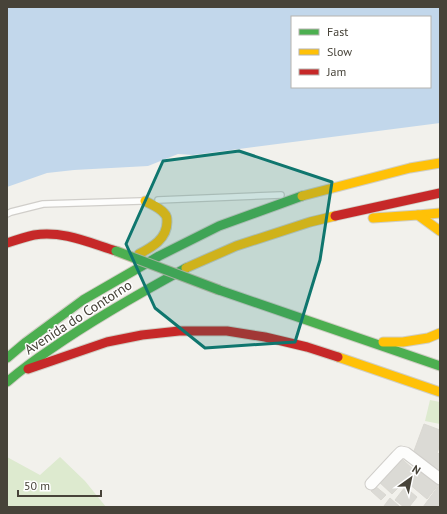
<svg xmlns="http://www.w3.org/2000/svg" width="447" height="514" viewBox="0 0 447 514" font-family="'PT Sans',sans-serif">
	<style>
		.green { fill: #ddeacf }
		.water { fill: #c2d7eb; fill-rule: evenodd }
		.building { fill: #dbdad5; stroke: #dad8d2 }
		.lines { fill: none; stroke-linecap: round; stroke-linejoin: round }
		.lane-casing { stroke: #d0ceca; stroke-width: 8 }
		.street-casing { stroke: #d0ceca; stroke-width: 13 }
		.fast-casing { stroke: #d0cec4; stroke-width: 11 }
		.slow-casing { stroke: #d0cec4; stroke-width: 11 }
		.jam-casing { stroke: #d0cec4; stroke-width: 11 }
		.lane { stroke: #fdfdfc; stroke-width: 5.5 }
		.street { stroke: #fdfdfc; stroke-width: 11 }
		.fast { stroke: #4caf50; stroke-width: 9 }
		.slow { stroke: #ffc107; stroke-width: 9 }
		.jam { stroke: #c62828; stroke-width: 9 }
		.fast-bridge-casing { stroke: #c7bfaa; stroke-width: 11; stroke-linecap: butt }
		.fast-bridge { stroke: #4caf50; stroke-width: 9 }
		.marked { fill: #0f766e; fill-opacity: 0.2; stroke: #0f766e; stroke-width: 3; stroke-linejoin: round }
		.labels { text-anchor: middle; stroke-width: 3; stroke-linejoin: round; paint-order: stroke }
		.street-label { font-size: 14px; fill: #474339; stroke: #fff }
	</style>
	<rect width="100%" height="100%" fill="#f2f1ec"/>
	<!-- green -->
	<g class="green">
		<polygon points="430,400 440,402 440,424 425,421"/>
		<polygon points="7,457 40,475 60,457 85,481 106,507 7,507"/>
	</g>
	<!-- water -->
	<path class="water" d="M7,7H440V123L193,155L178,154L148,166L74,170L47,173L7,187ZM292,17H430V87H292Z"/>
	<!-- building -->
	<g class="building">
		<polygon points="424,424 440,430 440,445 437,453 440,454 440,470 411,459"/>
		<polygon points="401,458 415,471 392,494 378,481"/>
		<polygon points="420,468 439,484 427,499 408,483"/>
		<polygon points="440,484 440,507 423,507"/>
		<polygon points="375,486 386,495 381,500 371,491"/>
		<polygon points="405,487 417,497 409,507 404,507 395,500"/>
		<polygon points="390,498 400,507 385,507 384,506"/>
	</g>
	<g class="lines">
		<defs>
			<g id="lane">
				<polyline points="158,200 281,195"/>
				<polyline points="7,214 11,212 43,204 141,201"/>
			</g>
			<polyline id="street" points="371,484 397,456 401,452 406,453 440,479"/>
			<g id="fast">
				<polyline points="219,290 440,366"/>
				<polyline points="7,358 26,342 83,300 159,256 219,226 302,196"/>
				<path d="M7,382C21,370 36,359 51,349C94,319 140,293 186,268"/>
			</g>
			<g id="slow">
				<polyline points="302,196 410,168 440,163"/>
				<polyline points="418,215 440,213"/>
				<polyline points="373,218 418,215 440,231"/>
				<path d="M139,254C152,247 167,239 167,222C167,218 167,216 164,213C159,207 152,205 145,201"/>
				<polyline points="186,268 236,246 310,222 335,216"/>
				<polyline points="383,342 403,342 428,338 440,333"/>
				<polyline points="338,357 440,392"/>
			</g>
			<g id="jam">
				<polyline points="335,216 440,193"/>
				<path d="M7,243C16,240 25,237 34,235C62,230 90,243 116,251"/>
				<polyline points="28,369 107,342 142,335 179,331 227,331 265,337 307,347 338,357"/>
			</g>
		</defs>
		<!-- lane casing -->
		<use href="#lane" class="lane-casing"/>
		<!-- street casing -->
		<use href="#street" class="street-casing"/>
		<!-- fast casing -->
		<use href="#fast" class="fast-casing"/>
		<!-- slow casing -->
		<use href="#slow" class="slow-casing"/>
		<!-- jam casing -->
		<use href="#jam" class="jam-casing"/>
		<!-- lane -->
		<use href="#lane" class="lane"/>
		<!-- street -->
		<use href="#street" class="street"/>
		<!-- fast -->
		<use href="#fast" class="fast"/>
		<!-- slow -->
		<use href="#slow" class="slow"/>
		<!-- jam -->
		<use href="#jam" class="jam"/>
		<defs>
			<polyline id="fast-bridge" points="116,251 219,290"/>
		</defs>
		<!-- fast-bridge casing -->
		<use href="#fast-bridge" class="fast-bridge-casing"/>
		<!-- fast-bridge -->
		<use href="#fast-bridge" class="fast-bridge"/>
	</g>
	<!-- marked area -->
	<path class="marked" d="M239,151L332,182L320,260L295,342L205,348L155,308L126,244L163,161Z"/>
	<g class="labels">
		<!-- street labels -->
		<g class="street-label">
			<text transform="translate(78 317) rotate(-33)" y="5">Avenida do Contorno</text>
		</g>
	</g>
	<!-- border -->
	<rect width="447" height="514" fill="none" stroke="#474339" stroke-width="16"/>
	<!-- legend -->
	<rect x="291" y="16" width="140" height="72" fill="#ffffff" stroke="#b5b4b0"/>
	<rect x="299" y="29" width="20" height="6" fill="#4caf50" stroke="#b5b4b0"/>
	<text x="327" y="36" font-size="12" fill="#474339">Fast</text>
	<rect x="299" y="49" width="20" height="6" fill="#ffc107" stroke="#b5b4b0"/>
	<text x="327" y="56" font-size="12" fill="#474339">Slow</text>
	<rect x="299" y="69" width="20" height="6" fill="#c62828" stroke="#b5b4b0"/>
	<text x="327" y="76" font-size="12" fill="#474339">Jam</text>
	<!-- north arrow -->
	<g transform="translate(411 478) rotate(33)" stroke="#ffffff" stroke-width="3" paint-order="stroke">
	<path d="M0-3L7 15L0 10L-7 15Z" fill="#474339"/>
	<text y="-6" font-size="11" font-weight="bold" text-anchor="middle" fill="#474339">N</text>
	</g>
	<!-- scale -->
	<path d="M18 490v6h83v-6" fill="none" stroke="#474339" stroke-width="2"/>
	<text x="24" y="490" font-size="12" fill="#474339" stroke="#ffffff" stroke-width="3" paint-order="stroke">50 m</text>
</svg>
